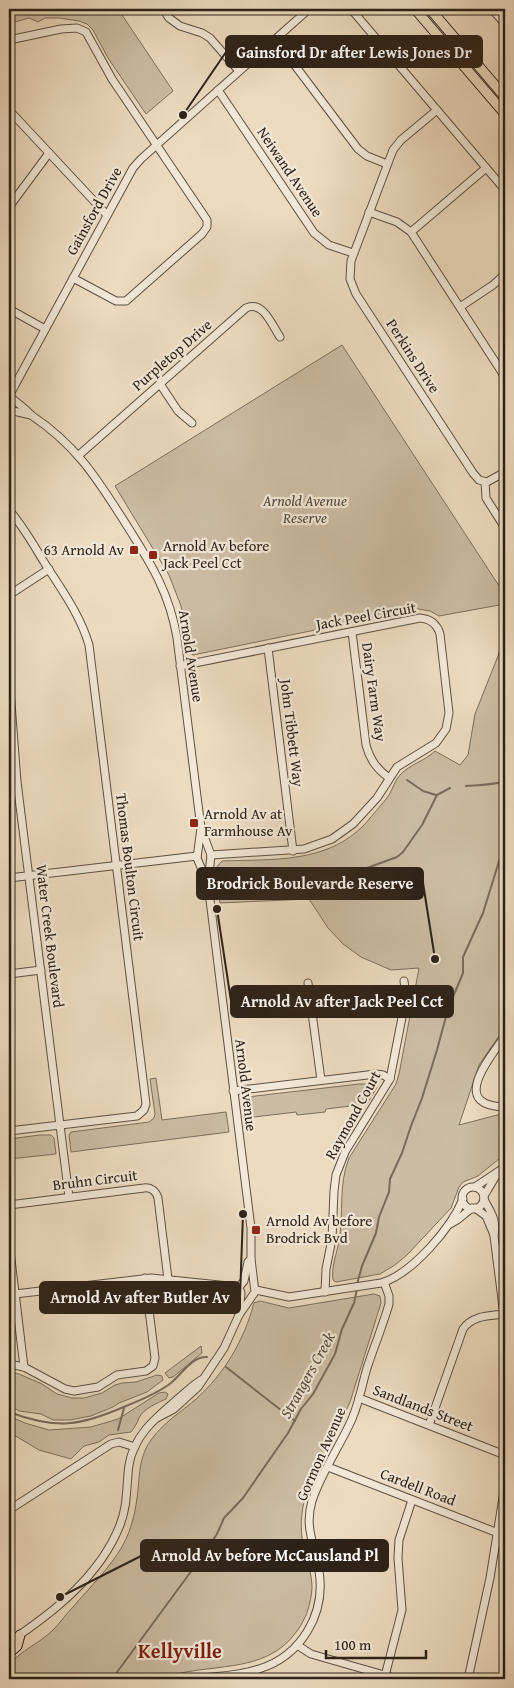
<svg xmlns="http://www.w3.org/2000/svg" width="514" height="1688" viewBox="0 0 514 1688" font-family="'Gentium Book Plus',serif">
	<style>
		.green { fill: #ccbca4; stroke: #7c6f5e }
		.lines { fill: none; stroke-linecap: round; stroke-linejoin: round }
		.stream { stroke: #796b5b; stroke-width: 2 }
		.minor-casing { stroke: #5d5042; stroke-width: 9 }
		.major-casing { stroke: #2d2218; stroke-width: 11 }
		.minor { stroke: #f3e8d7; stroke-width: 7 }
		.major { stroke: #eddbc1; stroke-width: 9 }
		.poi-dot { fill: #8f2418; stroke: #f3e8d7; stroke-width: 2 }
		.labels { text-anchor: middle; stroke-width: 4.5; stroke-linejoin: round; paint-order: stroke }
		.street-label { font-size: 15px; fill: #2d2218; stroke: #f3e8d7 }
		.park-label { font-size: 15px; font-style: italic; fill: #55483b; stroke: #f3e8d7 }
		.poi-label { font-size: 15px; fill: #2d2218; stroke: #f3e8d7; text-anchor: start }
		.water-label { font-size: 16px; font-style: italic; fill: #594d3f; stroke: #f3e8d7 }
		.district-label { font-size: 20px; font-weight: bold; fill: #7a1f14; stroke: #f3e8d7 }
		.leader { fill: none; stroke: #2d2218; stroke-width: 2 }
		.callout-dot { fill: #2d2218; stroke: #f3e8d7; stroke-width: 2 }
		.callout { fill: #2d2218; stroke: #2d2218; stroke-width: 2 }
		.callout-label { font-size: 16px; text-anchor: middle; font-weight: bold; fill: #fff }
	</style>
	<rect width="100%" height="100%" fill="#eddbc1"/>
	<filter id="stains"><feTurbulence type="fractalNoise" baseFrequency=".004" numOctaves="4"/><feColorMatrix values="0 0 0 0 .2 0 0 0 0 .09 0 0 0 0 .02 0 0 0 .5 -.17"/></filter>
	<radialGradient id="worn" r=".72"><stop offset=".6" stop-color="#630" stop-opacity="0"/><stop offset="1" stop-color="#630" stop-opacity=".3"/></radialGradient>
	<!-- green -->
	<g class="green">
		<polygon points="9,9 118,9 173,91 146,114 108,58 93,30 87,24 79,21 59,18 45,18 38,22 29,18 11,23 9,22"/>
		<polygon points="342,345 505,595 505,604 439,616 430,611 418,609 193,655 189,652 181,606 169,575 115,486"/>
		<path d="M505,632V1027L479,1065L459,1125L505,1113V1154L478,1176L463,1182L459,1187L451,1208L407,1255L395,1265L380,1274L336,1282L333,1280C331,1267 337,1253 339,1241C344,1212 338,1186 349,1158L396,1084L399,1074L419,968L391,970L361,957L343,944L328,928L309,899L220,903L215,869L222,861C272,859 327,864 365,824C373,814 382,805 389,795C393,788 395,780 400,775C410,764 425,761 435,751L460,765L468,755L475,714L498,656Z"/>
		<polygon points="156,1078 162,1120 226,1112 229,1132 71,1152 69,1135 71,1132 149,1122 154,1118 155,1114 150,1079"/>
		<polygon points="359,1084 371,1084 377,1087 367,1104 326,1109 325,1112 297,1115 296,1112 246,1118 244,1102 247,1097"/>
		<polygon points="40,1135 51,1135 54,1138 56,1154 9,1159 9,1139"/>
		<path d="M374,1294L380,1296L381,1303L350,1402L305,1498C301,1513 300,1528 303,1544C306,1559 312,1572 312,1588C311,1604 306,1619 297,1631C265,1677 206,1661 160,1679H9V1665C21,1650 39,1644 53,1630C60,1623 66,1614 73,1607C90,1587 110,1568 123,1545C131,1530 135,1514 137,1498C140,1477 138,1458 151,1440C163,1423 181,1412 196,1399C225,1373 244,1340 254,1303L260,1301L289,1308Z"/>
		<polygon points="201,1346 202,1353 173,1377 169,1378 165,1373"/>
		<polygon points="9,1372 19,1374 42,1384 57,1394 72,1398 84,1398 102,1393 115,1385 122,1383 136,1382 157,1375 162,1376 163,1380 147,1392 119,1403 113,1407 91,1416 70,1420 53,1420 41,1414 19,1411 9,1405"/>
		<path d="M165,1392L168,1394L166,1399C157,1403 143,1409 139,1418C137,1423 135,1427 131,1432L109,1435L99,1442L84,1446L71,1459L39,1450L9,1432V1416L25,1423L49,1430L91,1427L118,1419L159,1393Z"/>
	</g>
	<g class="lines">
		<!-- stream -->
		<g class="stream">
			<polyline points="9,10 27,9"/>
			<polyline points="407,780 423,791 436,795"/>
			<path d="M466,786C478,785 495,785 505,781"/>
			<polyline points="221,881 242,883 283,878 356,872 397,857 403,852 422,825 437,795 450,788"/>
			<polyline points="357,1284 362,1266 376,1233 379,1217 389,1192 390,1179 402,1153 411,1126 422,1098 437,1050 448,1009 463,973 463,957 483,913 505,842"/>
			<polyline points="226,1367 295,1421"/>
			<path d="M9,1412C57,1430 80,1426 126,1406C141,1400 158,1393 171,1383C181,1375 192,1356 207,1357"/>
			<polyline points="118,1430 124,1408"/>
			<polyline points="112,1679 198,1562 217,1534 224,1518 243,1498 288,1433 301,1409 313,1394 335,1354 342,1329 354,1303 357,1289"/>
		</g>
		<defs>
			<g id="minor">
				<polyline points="163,9 169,18 180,26 202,33 210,38 239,71"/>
				<polyline points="351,9 505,190"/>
				<polyline points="492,9 505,24"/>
				<polyline points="275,39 358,149 367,156 387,164"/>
				<polyline points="9,40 61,29 77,28 86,32 112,79 207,220 207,227 202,234 126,301 116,301 73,278"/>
				<polyline points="218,90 314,233 329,245 353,253"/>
				<polyline points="9,110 107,215"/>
				<polyline points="437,110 401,140 393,150 351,261 350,279 356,294 473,473 479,480 487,482 505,472"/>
				<polyline points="9,207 49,153"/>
				<polyline points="369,212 397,222 411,232 505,377"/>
				<polyline points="411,232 486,168"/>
				<polyline points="460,307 493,285 505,274"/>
				<polyline points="9,309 45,329"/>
				<polyline points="160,384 178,411 192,423"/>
				<path d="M9,396C16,402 25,408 31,415C76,445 96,477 124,521C149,561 169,590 177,638L201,828L211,855L208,884L251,1228V1259L255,1292L239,1315L224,1348L198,1387L174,1409L157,1418"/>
				<polyline points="9,396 133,168 141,159 309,9"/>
				<polyline points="9,410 31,415"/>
				<path d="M79,455L246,308C263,300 272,325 280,337"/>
				<polyline points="485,482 486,498 505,528"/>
				<path d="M9,510C23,526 33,544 44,562C61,589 80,614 89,645L146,1104L144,1110L137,1116L9,1131"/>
				<polyline points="9,595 49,569"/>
				<path d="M352,632L366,745C370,760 377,769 389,778"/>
				<polyline points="268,648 293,851"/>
				<path d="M180,666L420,618C431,619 437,624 440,634L449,713L446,729L436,743L397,767L377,798L353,824L332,839L304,849L211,855"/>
				<polyline points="9,677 17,782 69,1197"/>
				<polyline points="201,828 197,858 208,884"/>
				<polyline points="9,878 197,856"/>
				<polyline points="9,974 41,970"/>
				<polyline points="308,983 321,1080"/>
				<path d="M505,1036C489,1059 449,1106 505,1107"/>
				<polyline points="233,1091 376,1074 383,1075 390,1079"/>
				<polyline points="475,1187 505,1167"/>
				<circle cx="473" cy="1198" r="11"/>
				<polyline points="484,1196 497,1174"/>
				<path d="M484,1199C491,1214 497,1218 494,1236L505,1323"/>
				<path d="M9,1205L144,1188C151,1187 156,1191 158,1198L168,1279"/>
				<polyline points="475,1208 486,1216 494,1235"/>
				<polyline points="450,1224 457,1220 472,1208"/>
				<polyline points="9,1243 24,1367"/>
				<path d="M256,1290L289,1297L381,1283C412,1274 451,1228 463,1199"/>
				<polyline points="325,1292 326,1269 332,1239 334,1191 336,1175 345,1152 390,1079 406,997 404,981"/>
				<polyline points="15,1294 151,1278 239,1287"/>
				<polyline points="239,1315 241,1293 239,1287 244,1281 248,1262 251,1259"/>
				<polyline points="9,1364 24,1367 65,1389 74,1391 98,1387 117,1375 146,1371 153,1366 155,1358 145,1278"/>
				<polyline points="359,1398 505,1455"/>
				<path d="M429,1425L463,1329C473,1315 489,1316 505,1314"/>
				<polyline points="328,1467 498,1533"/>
				<polyline points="9,1510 111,1444 119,1442 135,1447"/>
				<path d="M9,1642C53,1613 100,1576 120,1525C128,1505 126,1486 129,1465C134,1434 158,1416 180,1397C187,1391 193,1385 201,1380"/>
				<polyline points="297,1645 311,1654 398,1679"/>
				<polyline points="385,1676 402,1610 398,1558 399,1540 412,1500"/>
				<path d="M196,1679C217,1676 239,1676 259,1669C301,1656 326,1614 319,1571C315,1545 304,1528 312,1501C321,1473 340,1446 352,1419C359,1403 362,1385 367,1368C374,1347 383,1325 389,1304V1296L384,1282"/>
				<polyline points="468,1679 490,1578 505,1485"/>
			</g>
			<g id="major">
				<polyline points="415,9 505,114"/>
				<polyline points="430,9 505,97"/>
				<polyline points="9,1653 17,1646 20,1635"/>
			</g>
		</defs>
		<!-- minor casing -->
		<use href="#minor" class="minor-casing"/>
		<!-- major casing -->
		<use href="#major" class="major-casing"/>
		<!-- minor -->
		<use href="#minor" class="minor"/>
		<!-- major -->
		<use href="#major" class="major"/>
	</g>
	<!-- markers -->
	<g class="poi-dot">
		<rect x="129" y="545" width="10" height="10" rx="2.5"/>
		<rect x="148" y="550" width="10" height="10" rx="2.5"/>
		<rect x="189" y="818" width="10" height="10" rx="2.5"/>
		<rect x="251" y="1225" width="10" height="10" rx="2.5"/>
	</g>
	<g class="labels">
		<!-- street labels -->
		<g class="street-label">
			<text transform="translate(290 172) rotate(56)" y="5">Neiwand Avenue</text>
			<text transform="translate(94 211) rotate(-61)" y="5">Gainsford Drive</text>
			<text transform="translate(172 355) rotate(-41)" y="5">Purpletop Drive</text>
			<text transform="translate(413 356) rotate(57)" y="5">Perkins Drive</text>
			<text transform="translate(366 616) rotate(-10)" y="5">Jack Peel Circuit</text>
			<text transform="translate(191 656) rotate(81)" y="5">Arnold Avenue</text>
			<text transform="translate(374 692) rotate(82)" y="5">Dairy Farm Way</text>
			<text transform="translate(292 733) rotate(83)" y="5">John Tibbett Way</text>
			<text transform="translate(130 867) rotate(83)" y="5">Thomas Boulton Circuit</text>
			<text transform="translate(50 936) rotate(83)" y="5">Water Creek Boulevard</text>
			<text transform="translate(246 1085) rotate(83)" y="5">Arnold Avenue</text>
			<text transform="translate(353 1115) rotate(-61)" y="5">Raymond Court</text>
			<text transform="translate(95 1180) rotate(-7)" y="5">Bruhn Circuit</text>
			<text transform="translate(423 1408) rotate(21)" y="5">Sandlands Street</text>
			<text transform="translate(321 1454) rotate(-66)" y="5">Gormon Avenue</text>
			<text transform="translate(418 1487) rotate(21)" y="5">Cardell Road</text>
		</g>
		<!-- park labels -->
		<g class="park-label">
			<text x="305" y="506">Arnold Avenue<tspan x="305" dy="17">Reserve</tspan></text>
		</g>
		<!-- poi labels -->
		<g class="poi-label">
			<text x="163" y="551">Arnold Av before<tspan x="163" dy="17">Jack Peel Cct</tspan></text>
			<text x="124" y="555" text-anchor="end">63 Arnold Av</text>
			<text x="204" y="819">Arnold Av at<tspan x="204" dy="17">Farmhouse Av</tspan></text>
			<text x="266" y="1226">Arnold Av before<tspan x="266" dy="17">Brodrick Bvd</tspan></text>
		</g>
		<!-- water labels -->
		<g class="water-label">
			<text transform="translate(307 1375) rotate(-61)" y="6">Strangers Creek</text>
		</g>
		<!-- district labels -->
		<g class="district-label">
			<text x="180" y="1658">Kellyville</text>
		</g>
	</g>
	<!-- callouts -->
	<path class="leader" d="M183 115L226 52M435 959L423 883M217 909L231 1001M243 1214L240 1297M60 1597L141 1556"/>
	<g class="callout-dot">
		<circle cx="183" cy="115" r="5"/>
		<circle cx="435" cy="959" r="5"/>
		<circle cx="217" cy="909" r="5"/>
		<circle cx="243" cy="1214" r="5"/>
		<circle cx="60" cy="1597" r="5"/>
	</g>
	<g class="callout">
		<rect x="226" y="36" width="256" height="31" rx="5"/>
		<rect x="197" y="868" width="226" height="31" rx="5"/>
		<rect x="231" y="986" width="222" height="31" rx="5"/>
		<rect x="40" y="1282" width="200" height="31" rx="5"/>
		<rect x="141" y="1540" width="247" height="31" rx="5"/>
	</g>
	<g class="callout-label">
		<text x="354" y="58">Gainsford Dr after Lewis Jones Dr</text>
		<text x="310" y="889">Brodrick Boulevarde Reserve</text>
		<text x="342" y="1007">Arnold Av after Jack Peel Cct</text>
		<text x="140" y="1303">Arnold Av after Butler Av</text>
		<text x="265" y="1561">Arnold Av before McCausland Pl</text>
	</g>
	<!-- margin -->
	<rect width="514" height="1688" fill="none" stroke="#eddbc1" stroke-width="30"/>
	<rect x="10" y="10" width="494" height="1668" fill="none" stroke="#2d2218" stroke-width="2.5"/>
	<rect x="15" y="15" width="484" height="1658" fill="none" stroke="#2d2218"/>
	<!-- scale -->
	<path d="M326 1650v8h100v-8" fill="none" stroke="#2d2218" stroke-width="2.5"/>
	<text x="334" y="1650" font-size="15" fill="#2d2218" stroke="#f3e8d7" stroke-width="4" paint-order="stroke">100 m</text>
	<rect width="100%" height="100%" filter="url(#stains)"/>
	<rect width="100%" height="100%" fill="url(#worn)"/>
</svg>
